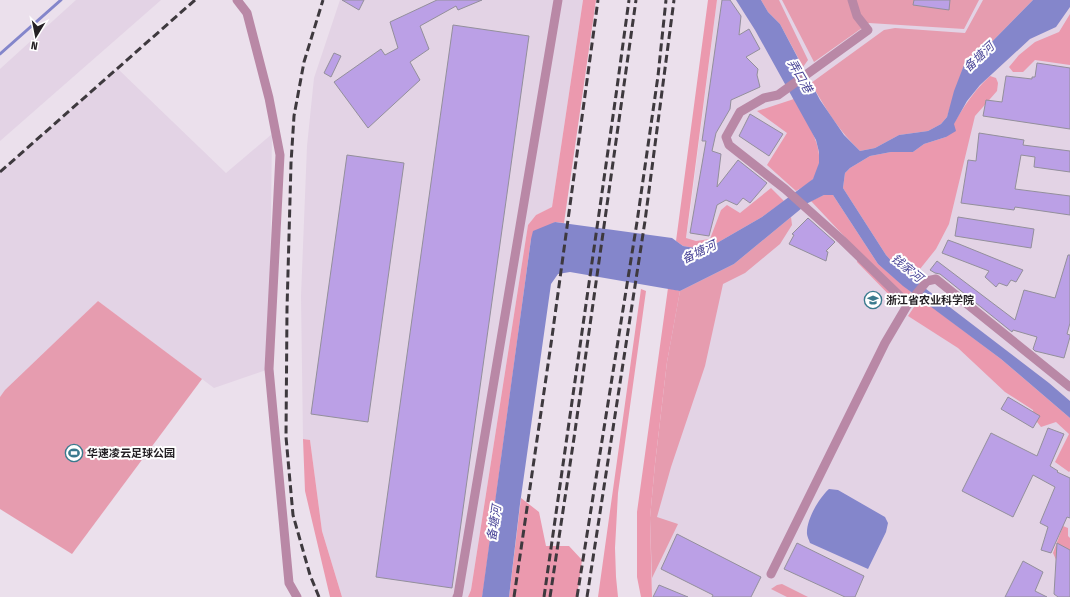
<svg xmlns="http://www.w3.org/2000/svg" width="1070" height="597" viewBox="0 0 1070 597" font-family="'Fira Sans Condensed','Noto Sans SC',sans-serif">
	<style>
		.built { fill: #e3d3e5 }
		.green { fill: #e69caf }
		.forest { fill: #eb99ae }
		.water { fill: #8486cb }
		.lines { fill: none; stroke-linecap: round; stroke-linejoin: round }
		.stream { stroke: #8486cb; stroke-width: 3 }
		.building { fill: #bba0e6; stroke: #938f9b }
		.minor { stroke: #b988a6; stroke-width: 9 }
		.rail { stroke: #3e393e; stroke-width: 3; stroke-dasharray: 8 4; stroke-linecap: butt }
		.labels { text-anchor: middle; stroke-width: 4; stroke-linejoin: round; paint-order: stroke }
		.poi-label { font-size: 11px; font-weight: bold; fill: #242024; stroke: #fff; text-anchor: start }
		.water-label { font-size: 12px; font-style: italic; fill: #494497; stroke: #fff }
	</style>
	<rect width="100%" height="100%" fill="#ebe0ec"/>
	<!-- built -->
	<g class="built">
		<polygon points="76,0 161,0 0,141 0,69"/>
		<polygon points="340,0 583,0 552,207 536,215 528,225 471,590 468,597 342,597 322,531 310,440 303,439 301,296 307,146 314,78"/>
		<polygon points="717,0 1070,0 1070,597 652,597 650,518 667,362 690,213"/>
		<polygon points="118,69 226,173 272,134 269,369 214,388 98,301 0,397 0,172"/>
	</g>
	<!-- green -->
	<g class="green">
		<polygon points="761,0 779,0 808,60 803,67 780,24 768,12"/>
		<polygon points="782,0 979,0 964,29 869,23 814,62"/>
		<path d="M983,0H1033L972,62L964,65L947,117L941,124L928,131L899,135L875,148L860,151C839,131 825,108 811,83L884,30L895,28L965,33Z"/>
		<polygon points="791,217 792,225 780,244 745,273 723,284 705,366 671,467 657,517 678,524 652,578 650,518 655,464 667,362 680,291 734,264"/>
		<polygon points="98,301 202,379 72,554 0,509 0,397 5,390"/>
		<polygon points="782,584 808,597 787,597 771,589 777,585"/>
	</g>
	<!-- forest -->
	<g class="forest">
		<polygon points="583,0 596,0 564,223 555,222 531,239 483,592 482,597 468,597 471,590 528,225 536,215 552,207"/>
		<polygon points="708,0 717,0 686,238 696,241 710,239 721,210 727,205 740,213 771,188 784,201 762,217 710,247 695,248 683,246 676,241"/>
		<polygon points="1070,14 1070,65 1035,60 1023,72 1013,72 1009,67 1019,55 1035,42 1059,32"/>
		<path d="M990,76L996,78L998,83L997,91L975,116L949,224L936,249L912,279L896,266L886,255L843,188L845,173L850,168L870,156L891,152H913L924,144L946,137C959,115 970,94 990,76Z"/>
		<path d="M794,99C806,122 830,152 814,178C810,183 801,188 796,191L767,165L787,133L757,111Z"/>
		<polygon points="824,195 833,195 878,264 911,292 899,305 857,262 859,252 811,201"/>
		<polygon points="668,288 680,291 667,362 655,464 650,518 652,597 641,597 637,577 637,512"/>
		<polygon points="641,289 646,291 618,493 615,548 616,577 618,597 598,597"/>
		<polygon points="920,298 1001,359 1070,418 1070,471 1069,472 1055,462 1069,434 1056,422 1041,427 1034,418 1033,410 1005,392 958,348 908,316"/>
		<polygon points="303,439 310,440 322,531 342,597 330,597 305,491"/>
		<polygon points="521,498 539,512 546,546 569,546 582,560 577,597 509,597"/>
		<polygon points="1063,526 1068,528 1068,536 1070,538 1070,597 1057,597 1062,573 1053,553"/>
	</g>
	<!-- water -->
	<g class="water">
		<polygon points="736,0 761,0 768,12 780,24 820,100 844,135 860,151 875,148 899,135 928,131 941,124 947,117 954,91 964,65 972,62 1033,0 1070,0 1070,7 1056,27 1030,39 980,85 967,101 954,124 956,131 946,137 924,144 913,152 891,152 870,156 850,168 845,173 843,188 886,255 896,266 1049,383 1070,401 1070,418 1001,359 903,286 878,264 833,195 824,195 808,203 734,264 680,291 570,272 558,274 551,284 520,504 509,597 482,597 531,239 533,231 555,222 672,238 683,246 695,248 710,247 762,217 813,179 819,163 819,152 816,140 755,30"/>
		<path d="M829,489L838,490L885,517L888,523L886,532L868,569L810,543C809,540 807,536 807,534C806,520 819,498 829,489Z"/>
	</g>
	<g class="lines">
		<!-- stream -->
		<polyline class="stream" points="0,54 61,0"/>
	</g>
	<!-- building -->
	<g class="building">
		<polygon points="342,0 364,0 359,10"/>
		<polygon points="437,0 482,0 458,10 456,6 420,26 429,49 410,62 420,80 368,128 334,82 381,49 385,55 398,48 390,22"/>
		<polygon points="722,0 730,0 741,16 739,35 749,29 760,49 746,57 758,69 757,75 760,87 731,100 730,109 716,133 712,151 721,154 717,187 738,160 767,183 750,203 743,198 737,205 726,200 717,205 709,236 690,233 706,141 702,141"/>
		<polygon points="914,0 950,0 949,10 913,5"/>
		<polygon points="453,25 529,36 452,588 376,577"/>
		<polygon points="334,53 341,56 331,77 324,73"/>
		<polygon points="1037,63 1070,68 1070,129 983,116 986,100 1002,102 1006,76 1032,79 1032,77 1035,77"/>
		<polygon points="750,114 783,134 769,156 739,136"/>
		<polygon points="979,133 1024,140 1023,145 1070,151 1070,172 1034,167 1035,157 1021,155 1015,189 1070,196 1070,215 1015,207 1014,210 961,203 968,160 976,161"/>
		<polygon points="347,155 404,163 368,422 311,414"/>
		<polygon points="958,217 1034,229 1031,248 955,236"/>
		<polygon points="808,218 835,242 826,251 828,252 826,261 789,244 794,235 792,234"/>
		<polygon points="948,240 959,244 1023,270 1016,282 1011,280 1007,286 999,283 996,287 985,277 989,271 942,253"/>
		<polygon points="1068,255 1070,255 1070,323 1067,334 1070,335 1070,337 1064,358 1035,351 1033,349 1037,337 1013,330 1012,332 940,274 935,273 930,270 937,261 1015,320 1024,290 1055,298"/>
		<polygon points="1008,397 1040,416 1033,428 1001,409"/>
		<polygon points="1048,428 1064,434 1050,466 1058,471 1057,472 1070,478 1070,518 1067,517 1051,553 1041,550 1048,527 1040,523 1055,487 1033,475 1013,517 962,491 991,433 1037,456"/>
		<polygon points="677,534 761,577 751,597 712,597 713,595 661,569"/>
		<polygon points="797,543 864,576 855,597 845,597 784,569"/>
		<polygon points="1057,543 1070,550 1070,597 1058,597 1054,594"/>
		<polygon points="1023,561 1043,572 1035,591 1047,597 1005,597"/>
		<polygon points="659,585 688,597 653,597"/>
	</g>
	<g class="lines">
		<!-- minor -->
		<g class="minor">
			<polyline points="237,0 247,13 269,98 280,155 269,369 289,583 297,597"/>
			<polyline points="852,0 857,16 868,30 778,95 764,98 740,112 726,137 729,145 785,189 842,240 908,304"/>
			<polyline points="771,574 885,343 908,304 927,281 936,279 1070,387"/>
			<polyline points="457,597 458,595 558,0"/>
		</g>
		<!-- rail -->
		<g class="rail">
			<polyline points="0,172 195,0"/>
			<polyline points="319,597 310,575 293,515 286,437 287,309 291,163 294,116 304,62 323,0"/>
			<polyline points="514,597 552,337 598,0"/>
			<polyline points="544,597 616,95 629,0"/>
			<polyline points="550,597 574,438 636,0"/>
			<polyline points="577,597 637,222 658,76 666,0"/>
			<polyline points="587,597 645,221 674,0"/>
		</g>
	</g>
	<!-- icons -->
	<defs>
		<symbol id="university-ring" viewBox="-11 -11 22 22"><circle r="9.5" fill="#fff" stroke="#3a7a8e" stroke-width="1.5"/><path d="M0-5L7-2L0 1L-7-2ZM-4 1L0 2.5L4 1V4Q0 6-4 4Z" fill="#3a7a8e"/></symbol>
		<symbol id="stadium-ring" viewBox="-11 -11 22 22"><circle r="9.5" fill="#fff" stroke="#3a7a8e" stroke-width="1.5"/><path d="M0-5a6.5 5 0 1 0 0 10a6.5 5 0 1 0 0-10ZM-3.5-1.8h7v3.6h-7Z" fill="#3a7a8e"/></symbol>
	</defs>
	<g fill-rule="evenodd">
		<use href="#university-ring" x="863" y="290" width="20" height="20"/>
		<use href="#stadium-ring" x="64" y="443" width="20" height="20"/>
	</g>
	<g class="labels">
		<!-- poi labels -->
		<g class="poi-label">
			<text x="886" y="304">浙江省农业科学院</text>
			<text x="87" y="457">华速凌云足球公园</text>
		</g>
		<!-- water labels -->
		<g class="water-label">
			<text transform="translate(979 57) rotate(-43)" y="4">备塘河</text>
			<text transform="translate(800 76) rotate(60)" y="4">弄口港</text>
			<text transform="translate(699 252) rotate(-26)" y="4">备塘河</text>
			<text transform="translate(907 268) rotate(39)" y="4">钱家河</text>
			<text transform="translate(494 523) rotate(-81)" y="4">备塘河</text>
		</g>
	</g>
	<!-- north arrow -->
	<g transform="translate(36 36) rotate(190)" stroke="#ffffff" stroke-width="3" paint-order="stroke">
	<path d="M0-3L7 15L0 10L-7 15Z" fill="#242024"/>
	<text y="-6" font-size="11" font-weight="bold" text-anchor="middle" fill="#242024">N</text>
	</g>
</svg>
